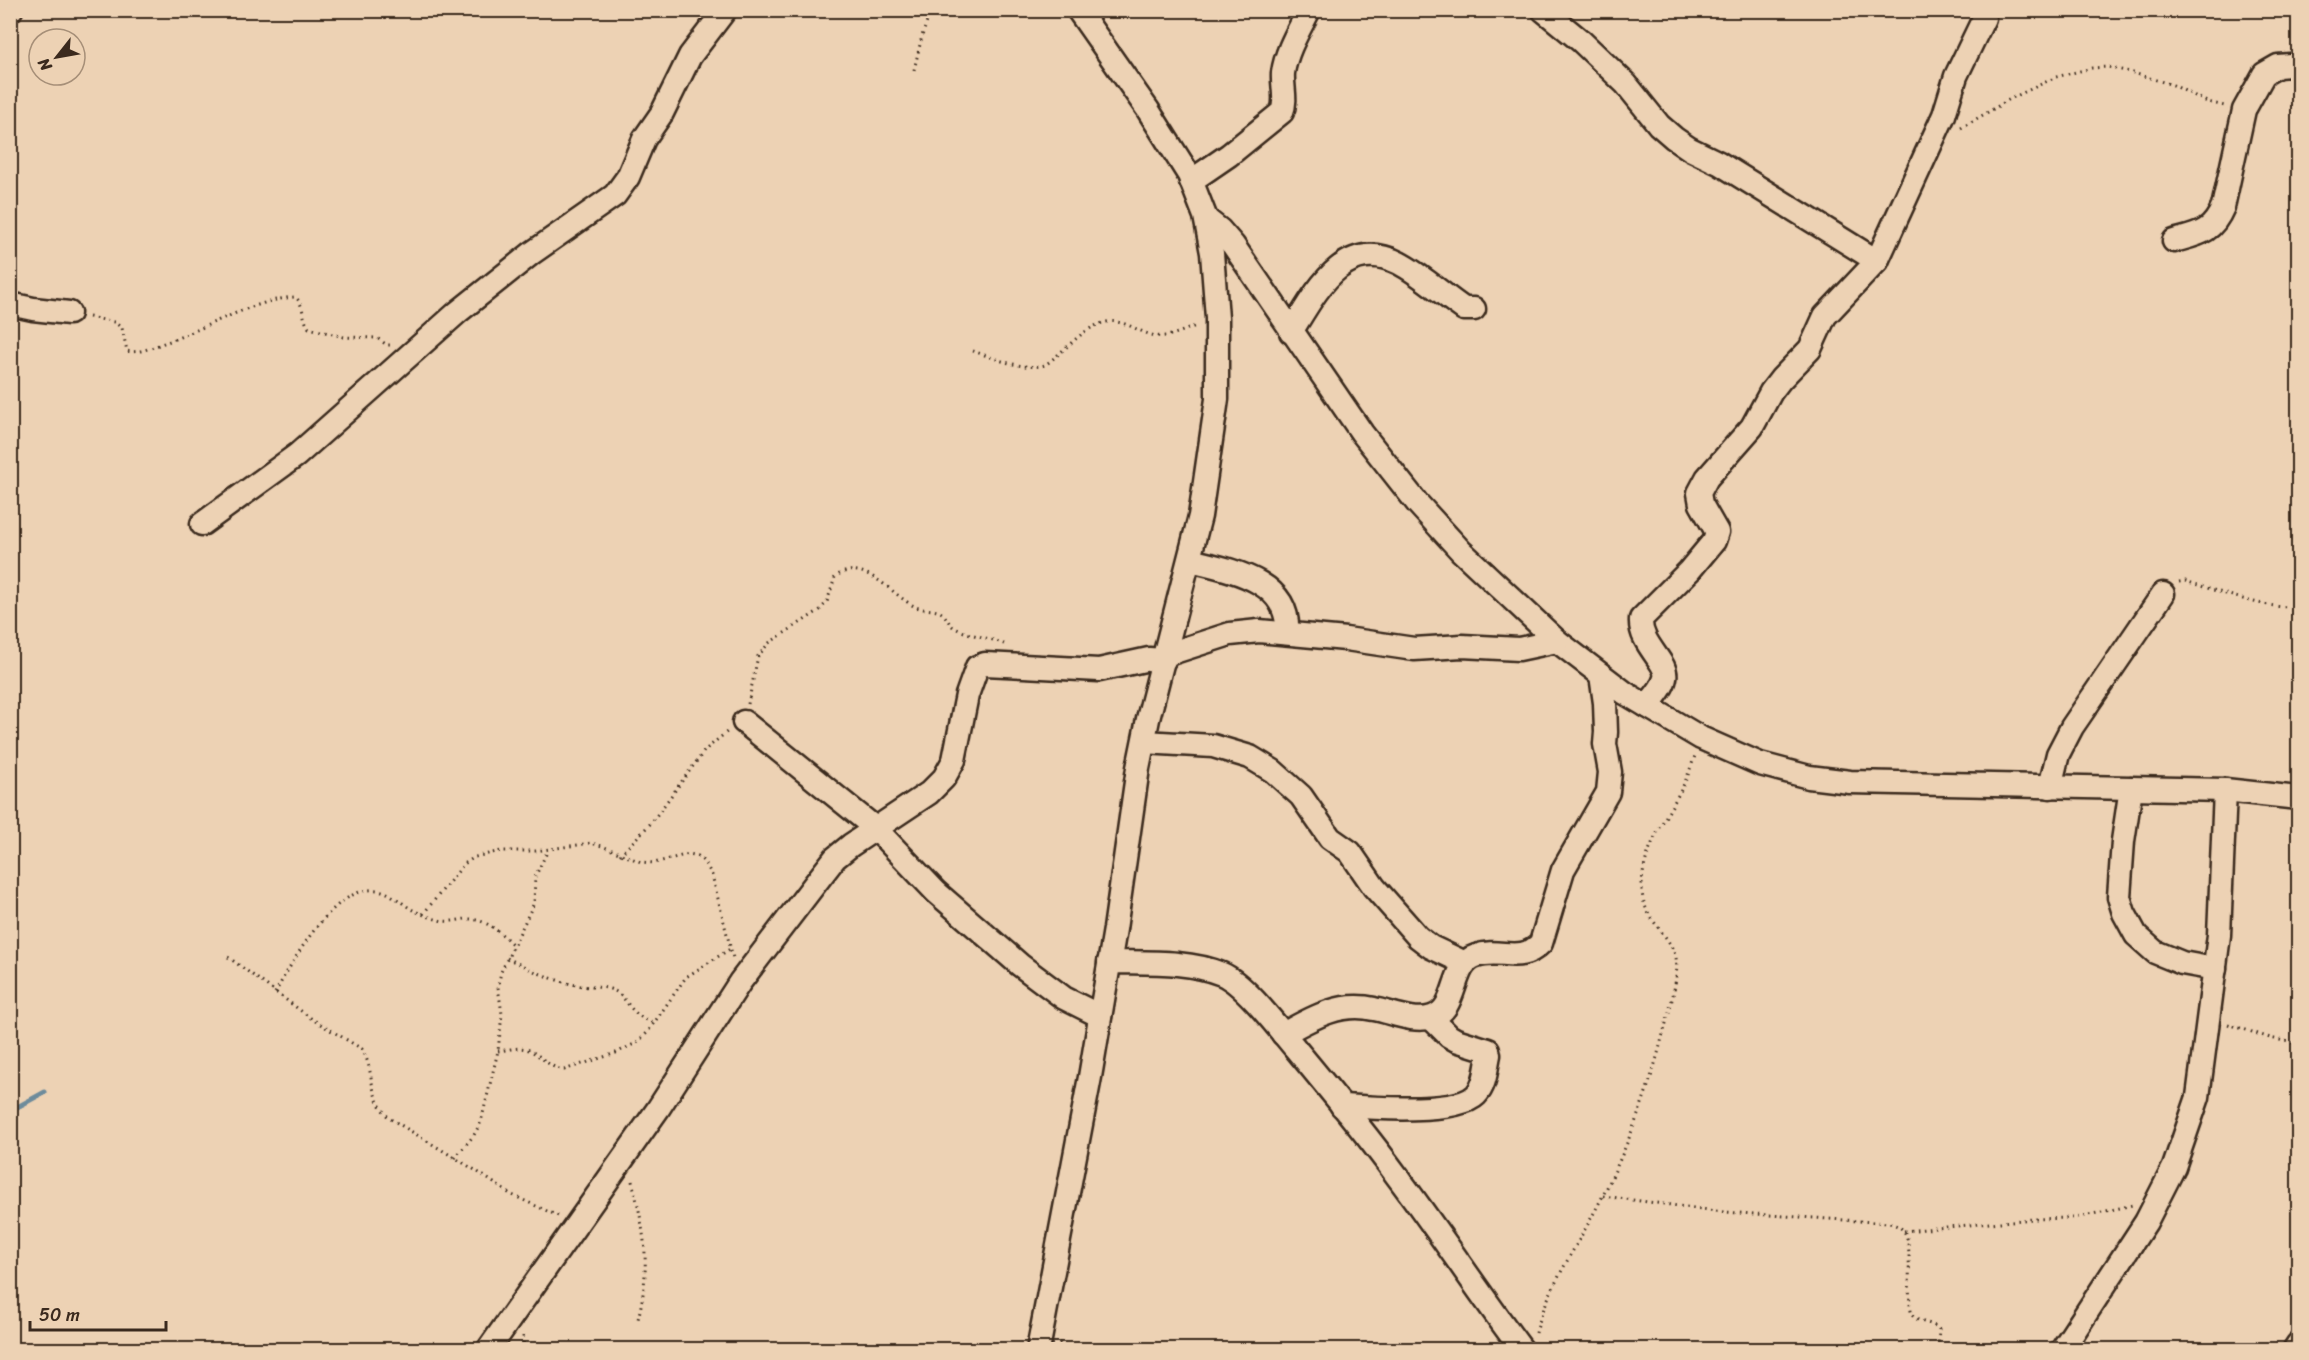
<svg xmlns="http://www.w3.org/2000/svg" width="2309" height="1360" viewBox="0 0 2309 1360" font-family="Sriracha,sans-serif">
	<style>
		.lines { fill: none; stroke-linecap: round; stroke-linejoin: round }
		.stream { stroke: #6d8b9b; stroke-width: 5 }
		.minor-casing { stroke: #3b2a1e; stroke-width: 27 }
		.path { stroke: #3b2a1e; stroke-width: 3; stroke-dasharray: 1.5 4.5; stroke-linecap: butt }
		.minor { stroke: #edd2b4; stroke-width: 22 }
	</style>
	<rect width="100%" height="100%" fill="#edd2b4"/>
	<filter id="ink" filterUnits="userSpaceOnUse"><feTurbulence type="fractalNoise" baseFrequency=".0167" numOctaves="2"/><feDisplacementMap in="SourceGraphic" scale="12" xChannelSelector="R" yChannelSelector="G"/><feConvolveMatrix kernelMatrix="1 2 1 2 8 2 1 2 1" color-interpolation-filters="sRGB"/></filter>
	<g filter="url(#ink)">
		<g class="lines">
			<!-- stream -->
			<polyline class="stream" points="10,1111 45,1092"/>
			<defs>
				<g id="minor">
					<polyline points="1543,10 1581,41 1626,84 1659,125 1674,138 1690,149 1719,163 1877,261"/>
					<polyline points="10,11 11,10"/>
					<path d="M1191,181L1229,155L1282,112C1287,100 1282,87 1283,73C1286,51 1299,30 1309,10"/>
					<polyline points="1206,219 1220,230 1233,245 1362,433 1418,504 1461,551 1557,641 1625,693 1701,738 1760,764 1809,777 1850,782 2225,790 2298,798"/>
					<path d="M2174,241C2199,234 2212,233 2223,207L2244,110L2264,74L2278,66L2290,65L2298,68"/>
					<polyline points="10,304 33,309 69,313"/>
					<path d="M1291,332C1315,294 1343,235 1399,263C1422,275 1443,295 1464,309H1474"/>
					<polyline points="202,524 297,455 458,312 532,253 615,195 628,177 644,139 662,113 690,56 725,10"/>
					<path d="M1190,560C1230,570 1291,580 1287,633"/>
					<polyline points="1165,655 1230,634 1259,631 1346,639 1414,649 1462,646 1519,649 1557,641"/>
					<path d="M1647,706C1653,698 1663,688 1665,678C1669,662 1639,645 1641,619L1689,571L1714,541L1717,532L1701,504L1699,493L1707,478L1752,427L1771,392L1781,379L1810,349L1825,316L1877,261L1944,115L1956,76L1984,18L1983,10"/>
					<polyline points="744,722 875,828 936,892 1020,965 1064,998 1100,1016"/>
					<polyline points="1144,742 1213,746 1250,757 1273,771 1301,796 1330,838 1350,852 1374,887 1418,937 1431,947 1465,963"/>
					<polyline points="2050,787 2058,754 2072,727 2163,594"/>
					<polyline points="2131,788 2123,841 2119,897 2124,913 2136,935 2155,952 2182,963 2215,969"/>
					<path d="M1109,962C1145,963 1188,960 1222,974C1245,984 1278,1028 1295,1048C1330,1090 1365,1132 1397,1176C1440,1233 1479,1293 1522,1350"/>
					<path d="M1283,1034C1312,1018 1340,1001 1374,1009C1391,1012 1414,1023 1432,1017C1459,1009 1450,964 1476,956C1500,947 1520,965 1541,943L1563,870L1608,792L1610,772L1605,744L1606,732L1605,703L1601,675"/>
					<path d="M1342,1106C1371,1108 1457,1114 1476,1095C1486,1085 1486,1068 1489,1055L1488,1050L1456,1040L1449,1036L1431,1018"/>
					<polyline points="488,1350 658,1109 740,982 821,876 835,858 851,845 929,793 944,778 954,760 967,695 977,667 985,664 1099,670 1149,659 1164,660"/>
					<polyline points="1038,1350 1090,1077 1115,929 1138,768 1148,719 1200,516 1217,399 1217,318 1212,253 1205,216 1189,175 1148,110 1078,10"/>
					<polyline points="2062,1350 2146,1222 2174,1167 2198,1097 2219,935 2225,790"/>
					<polyline points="2294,1350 2298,1344"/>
				</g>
			</defs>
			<!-- minor casing -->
			<use href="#minor" class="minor-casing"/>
			<!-- path -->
			<g class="path">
				<polyline points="914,70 922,36 931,10"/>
				<polyline points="1961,128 2010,99 2056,77 2092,68 2108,67 2130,72 2173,85 2207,102 2225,106"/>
				<path d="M89,317L114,322L122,328L127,351C141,354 154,346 167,342C206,328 254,300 295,297C304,303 302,319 309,328L344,337L377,338L387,345H391"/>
				<path d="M973,351C994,358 1023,371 1045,365C1064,352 1083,327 1106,322C1128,318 1144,339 1165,336C1175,335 1187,329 1196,326"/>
				<path d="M2179,582L2185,581C2210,588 2276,614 2298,605"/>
				<path d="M748,704L758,656L769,643L820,610L827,602L835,577C864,555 892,596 916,607C925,611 936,608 943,614C948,619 949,625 955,628C970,636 988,637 1004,644"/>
				<polyline points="620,855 651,823 705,750 728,731"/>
				<polyline points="423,914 464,864 475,857 501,851 536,851 591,843 602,846 641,862 654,863 689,854 698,856 705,863 712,875 733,958"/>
				<path d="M228,957L312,1019L362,1049C376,1074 366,1092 389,1118L475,1170L510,1194L558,1216"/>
				<path d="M507,958C531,970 555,982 582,986C591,988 601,986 610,989C629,995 627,1016 654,1022"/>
				<path d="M275,993C293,961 333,885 377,890C390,891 402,904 413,910C421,914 431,918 439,920C448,923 457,920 466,919C485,918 500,932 513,945"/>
				<polyline points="2228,1024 2270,1038 2298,1044"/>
				<path d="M498,1051C508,1050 519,1046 529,1050C542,1056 549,1068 564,1070L616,1053L638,1042L647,1033L686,977L730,949"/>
				<polyline points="455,1158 474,1135 481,1122 498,1051 502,1014 498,987 501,972 534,903 535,877 548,850"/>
				<path d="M632,1181C645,1232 651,1267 638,1319"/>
				<path d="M1603,1196L1724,1212L1889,1223C1895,1225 1901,1226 1905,1233C1913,1247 1906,1295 1912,1315C1919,1324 1931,1321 1939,1329L1938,1350"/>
				<polyline points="1904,1231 2033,1219 2075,1218 2133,1205"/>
				<path d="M1536,1333C1546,1292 1575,1249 1595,1211C1623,1158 1646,1100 1661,1042C1666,1022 1680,978 1676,958C1669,932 1643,920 1642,890C1641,850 1666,819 1683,786C1688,776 1691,766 1695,756"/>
				<polyline points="523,1336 524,1350"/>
				<polyline points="1059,1343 1080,1350"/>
			</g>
			<!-- minor -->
			<use href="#minor" class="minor"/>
		</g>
	</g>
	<!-- margin -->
	<rect width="2309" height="1360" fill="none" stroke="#edd2b4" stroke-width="36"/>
	<rect x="18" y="18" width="2273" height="1324" fill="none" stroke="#3b2a1e" stroke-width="2" filter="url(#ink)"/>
	<!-- north arrow -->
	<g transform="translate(57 57) rotate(239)"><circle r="28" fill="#edd2b4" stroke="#a68f78" stroke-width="1.5"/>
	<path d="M0-4.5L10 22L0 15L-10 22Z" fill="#3b2a1e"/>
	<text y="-9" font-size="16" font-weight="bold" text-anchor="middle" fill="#3b2a1e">N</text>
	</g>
	<!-- scale -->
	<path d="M30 1321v9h136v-9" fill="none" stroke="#3b2a1e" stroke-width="3"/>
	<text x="39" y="1321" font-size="18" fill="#3b2a1e" stroke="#edd2b4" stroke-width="4.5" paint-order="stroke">50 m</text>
</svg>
